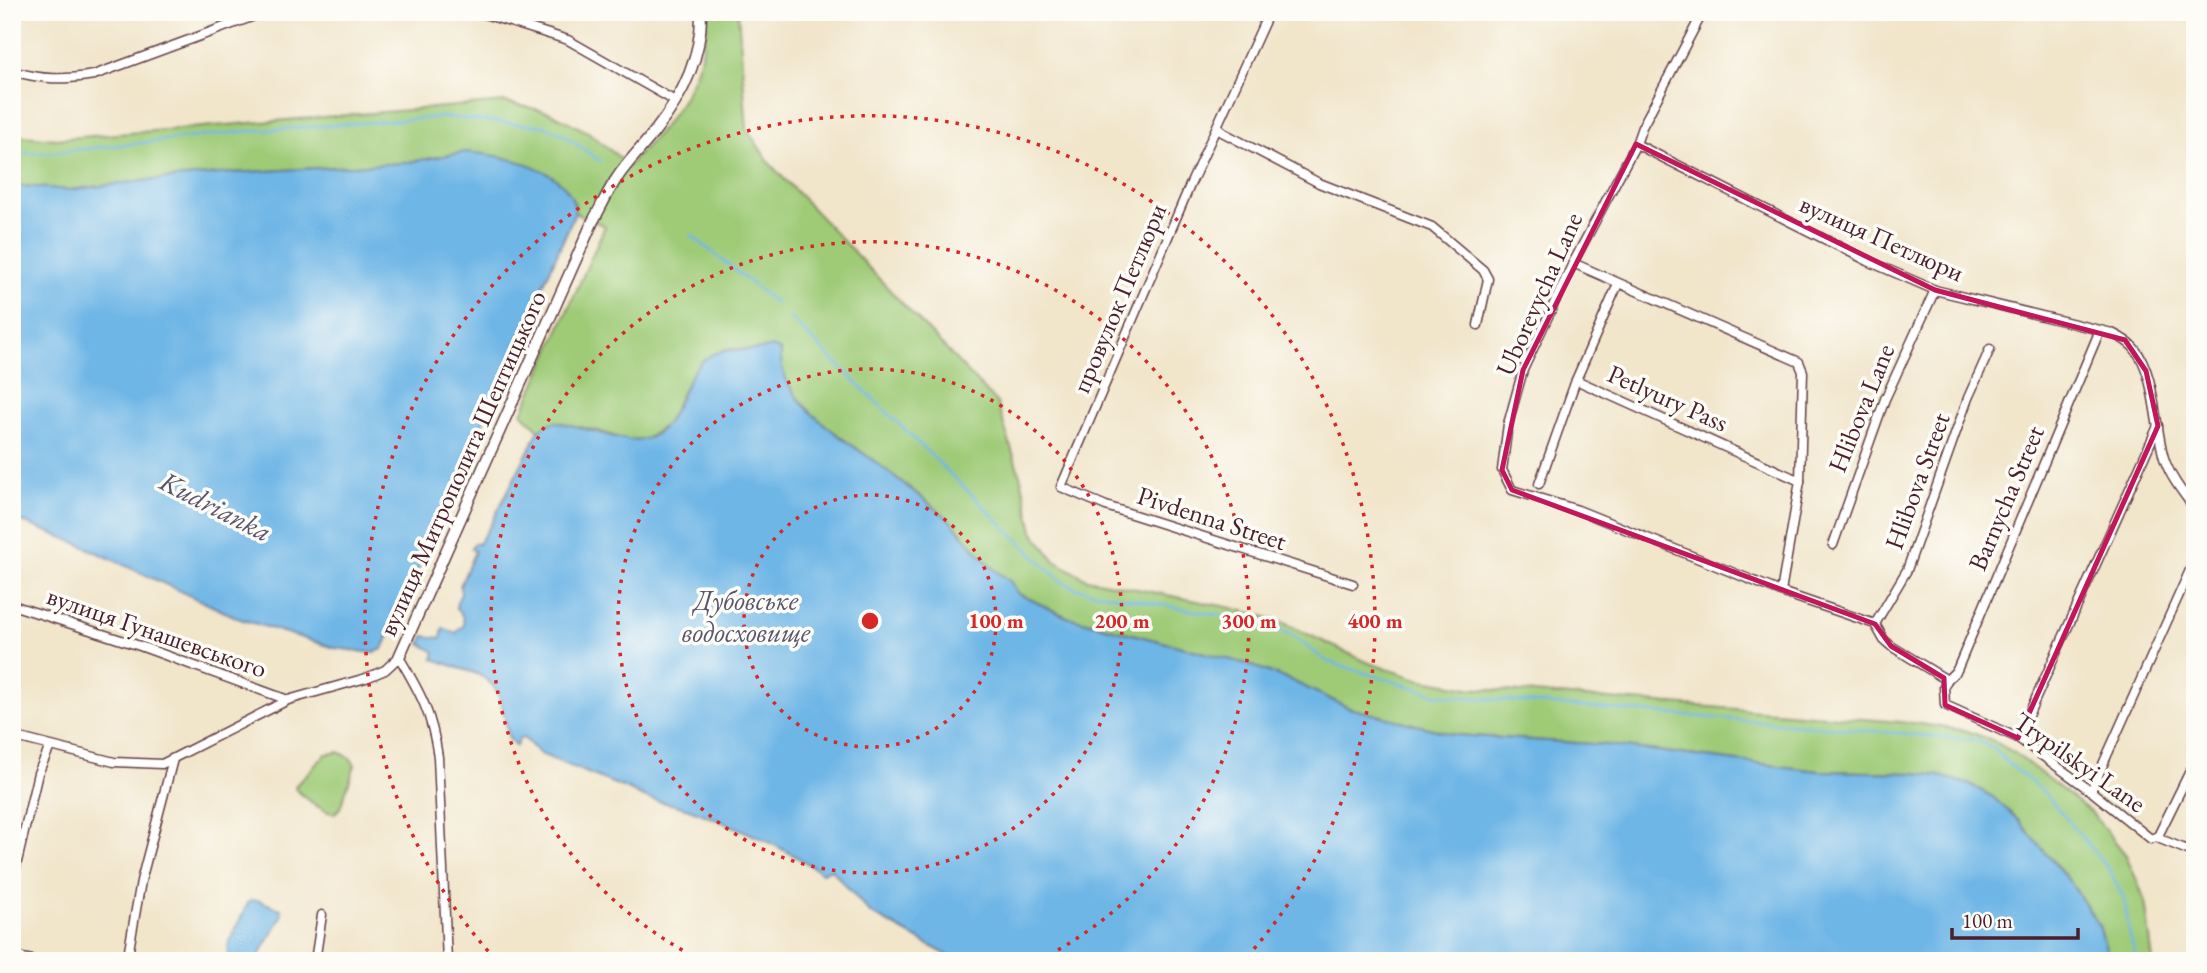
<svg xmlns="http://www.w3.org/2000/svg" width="2207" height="973" viewBox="0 0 2207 973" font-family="'EB Garamond',serif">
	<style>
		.green { fill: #9fcb77; stroke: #747551; stroke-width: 2 }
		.water { fill: #6eb6e6; stroke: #5c6a88; stroke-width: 2 }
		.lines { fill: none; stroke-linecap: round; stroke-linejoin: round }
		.stream { stroke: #6eb6e6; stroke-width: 2.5 }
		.minor-casing { stroke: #633d43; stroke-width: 11 }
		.tertiary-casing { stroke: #633d43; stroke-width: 13 }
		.minor { stroke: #fff; stroke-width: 8 }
		.tertiary { stroke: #fff; stroke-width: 10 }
		.marked { fill: none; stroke: #c2185b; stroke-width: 5; stroke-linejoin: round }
		.ring { fill: none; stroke: #d62828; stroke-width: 3.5; stroke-dasharray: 3.5 7 }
		.labels { text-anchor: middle; stroke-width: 7; stroke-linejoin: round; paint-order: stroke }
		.street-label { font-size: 26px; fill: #4a1f2b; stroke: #fdfcf7 }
		.water-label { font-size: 28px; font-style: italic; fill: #57546c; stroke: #fdfcf7 }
		.centre { fill: #d62828; stroke: #fdfcf7; stroke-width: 3.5 }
		.ring-label { font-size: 21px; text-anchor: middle; font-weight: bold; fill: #d62828; stroke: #fdfcf7; stroke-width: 7; stroke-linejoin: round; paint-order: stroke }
	</style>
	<rect width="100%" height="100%" fill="#fdfcf7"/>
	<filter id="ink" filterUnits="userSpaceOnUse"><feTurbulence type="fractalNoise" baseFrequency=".0143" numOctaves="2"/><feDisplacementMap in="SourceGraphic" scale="14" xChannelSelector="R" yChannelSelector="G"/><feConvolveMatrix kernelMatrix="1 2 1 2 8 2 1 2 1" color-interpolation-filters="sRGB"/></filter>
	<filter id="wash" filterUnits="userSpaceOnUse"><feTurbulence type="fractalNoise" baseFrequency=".00686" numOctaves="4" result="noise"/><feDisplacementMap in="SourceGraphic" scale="28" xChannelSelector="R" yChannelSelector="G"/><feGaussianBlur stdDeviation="1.57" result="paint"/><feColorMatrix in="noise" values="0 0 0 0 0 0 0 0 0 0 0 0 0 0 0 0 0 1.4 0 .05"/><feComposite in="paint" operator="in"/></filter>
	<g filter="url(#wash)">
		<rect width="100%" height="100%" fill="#f1e5ca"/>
		<!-- green -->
		<g class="green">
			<path d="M707,12H738L747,129L770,164L997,403L1022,482L1033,531L1055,561L1087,579L1232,608L1280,621L1369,663L1418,679L1469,688L1914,723L1967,731L1992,740L2016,754L2091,812L2126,855L2145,900L2153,961H2110L2099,926L2071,883L2019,821L1993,797L1971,785L1940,776L1916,773L1819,771L1608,745L1456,735L1349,708L1290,680L1247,664L1067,617L1017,593C1009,577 1008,581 996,571C978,555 964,533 945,516C923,498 900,480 878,464C844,438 777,401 781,351L726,349L703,360L685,386L667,424L646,439L625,440L599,431L555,422L539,430L522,413L605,226L575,213V203L466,152L404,163L230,173L133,182L69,190L12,185V135L56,139L505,102L549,112L588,132L625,162L619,175C667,126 706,85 707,12Z"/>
			<polygon points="339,752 350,758 355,765 340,808 335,813 328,812 315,805 296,790 295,786 326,754"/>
		</g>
		<!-- water -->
		<g class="water">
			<path d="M466,152C501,155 574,167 575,213L383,649L373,653L335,648L240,619L79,544L12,518V185L69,190L133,182L230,173L404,163Z"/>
			<path d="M772,347L781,351C777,401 844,438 878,464C900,481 923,498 945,516C964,533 978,555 996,571C1009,582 1009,576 1017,593L1067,617L1247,664L1290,680L1349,708L1456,735L1608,745L1819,771L1916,773L1940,776L1971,785L1993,797L2019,821L2071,883L2099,926L2110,961H958L870,913L831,869L822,873C782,845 734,826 689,809C671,802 647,802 632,791L540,754L525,739L520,738L516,746L509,739C502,706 503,679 465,670C454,667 444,662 433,659L435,652L421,644L424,636L441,638L443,628L456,633L464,625L462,615L456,608L457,602L461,594L460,586L475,551L471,549L474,543L478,544L490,526L539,430C543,427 549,423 554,422C558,421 565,424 569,425C591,429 623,443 644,439C678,432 679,378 705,359C726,343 749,355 772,347Z"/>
			<polygon points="257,900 281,909 282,916 256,961 233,961 228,958 228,945 249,901"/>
		</g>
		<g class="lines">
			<!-- stream -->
			<g class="stream">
				<polyline points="12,153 48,153 242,132 442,117 544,126 564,135 600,161"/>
				<polyline points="691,235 777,304"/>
				<polyline points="790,318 1047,568 1064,583 1078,589 1265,624 1292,635 1326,661 1438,695 1921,735 1975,740 1992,747 2011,766 2042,790 2108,868 2124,898 2130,937 2137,961"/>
			</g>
		</g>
	</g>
	<g filter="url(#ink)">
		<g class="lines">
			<defs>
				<g id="minor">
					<polyline points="478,12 568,40 675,101"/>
					<polyline points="1269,12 1191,183 1061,487 1106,506 1353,584"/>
					<polyline points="1703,12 1642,127 1636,144 1573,263 1523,370 1508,424 1502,470 1512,490 1578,510 1781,592 1875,624 1884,640 1891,646 1947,680 1944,687 1945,705 2018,738 2091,791 2151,839 2158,836 2160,839 2195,853"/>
					<path d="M12,71C43,80 63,80 94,75L265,12"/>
					<polyline points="1218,126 1222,132 1319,183 1432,227 1483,270 1488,279 1478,325"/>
					<path d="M1636,144L1868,261L1935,290L2112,333C2120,337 2128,341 2134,348C2155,371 2155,428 2164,458C2170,477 2183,493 2195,509"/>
					<polyline points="1573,263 1799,362 1803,372 1800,481 1781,592"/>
					<polyline points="1618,284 1576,380 1800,481"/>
					<polyline points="1539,484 1576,380"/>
					<polyline points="1833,545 1885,399 1935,290"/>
					<polyline points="12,605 140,646 288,700"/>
					<polyline points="1875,624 1907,570 1968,398 1990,349"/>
					<polyline points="1947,680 1957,670 2100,330"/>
					<path d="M12,736L114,762L162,764L288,700L366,678L385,670L399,657C421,694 432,714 438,757L447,961"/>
					<polyline points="2018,738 2158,426"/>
					<polyline points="2091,791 2195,559"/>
					<polyline points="2158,836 2195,761"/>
					<polyline points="12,883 38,773 50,747"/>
					<polyline points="12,956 37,961"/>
					<polyline points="127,961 141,881 173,759"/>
					<polyline points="315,961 322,915"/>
				</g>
				<path id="tertiary" d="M399,657L593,221C601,207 608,191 617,178C628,161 643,147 655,131C683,96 702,57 701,12"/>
			</defs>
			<!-- minor casing -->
			<use href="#minor" class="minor-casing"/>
			<!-- tertiary casing -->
			<use href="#tertiary" class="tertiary-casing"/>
			<!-- minor -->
			<use href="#minor" class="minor"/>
			<!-- tertiary -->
			<use href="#tertiary" class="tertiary"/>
		</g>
	</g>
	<!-- marked area -->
	<path class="marked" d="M1636,144L1935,290L2125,340L2146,371L2158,426L2018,738L1945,705L1944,678L1891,646L1875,624L1512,490L1502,470L1523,370Z"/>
	<!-- distance rings -->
	<g class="ring">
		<circle cx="870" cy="621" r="126"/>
		<circle cx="870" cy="621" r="252"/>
		<path d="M701 960A379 379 0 1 1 1039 960"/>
		<path d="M495 959A505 505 0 1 1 1245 959"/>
	</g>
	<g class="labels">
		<!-- street labels -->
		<g class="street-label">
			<text transform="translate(1882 238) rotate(24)" y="9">вулиця Петлюри</text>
			<text transform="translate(1539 294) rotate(-66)" y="9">Uborevycha Lane</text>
			<text transform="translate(1119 298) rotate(-67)" y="9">провулок Петлюри</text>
			<text transform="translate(1668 398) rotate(24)" y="9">Petlyury Pass</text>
			<text transform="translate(1861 408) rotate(-68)" y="9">Hlibova Lane</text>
			<text transform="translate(462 463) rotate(-66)" y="9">вулиця Митрополита Шептицького</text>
			<text transform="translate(1917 481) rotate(-70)" y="9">Hlibova Street</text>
			<text transform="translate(2006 498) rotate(-67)" y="9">Barnycha Street</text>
			<text transform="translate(1212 518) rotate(18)" y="9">Pivdenna Street</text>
			<text transform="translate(157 632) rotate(19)" y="9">вулиця Гунашевського</text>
			<text transform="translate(2080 762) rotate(35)" y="9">Trypilskyi Lane</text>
		</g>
		<!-- water labels -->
		<g class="water-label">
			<text transform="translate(216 506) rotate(27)" y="10">Kudrianka</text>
			<text x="746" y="610">Дубовське<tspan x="746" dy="32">водосховище</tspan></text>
		</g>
	</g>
	<circle cx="870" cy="621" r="10" class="centre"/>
	<g class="ring-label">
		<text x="996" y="628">100 m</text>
		<text x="1122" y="628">200 m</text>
		<text x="1249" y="628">300 m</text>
		<text x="1375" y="628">400 m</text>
	</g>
	<!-- margin -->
	<rect width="2207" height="973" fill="none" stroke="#fdfcf7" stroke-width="42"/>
	<!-- scale -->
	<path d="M1952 928v10h126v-10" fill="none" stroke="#4a1f2b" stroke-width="3.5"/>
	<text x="1962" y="928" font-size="21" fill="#4a1f2b" stroke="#fdfcf7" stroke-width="5" paint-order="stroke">100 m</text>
</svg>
